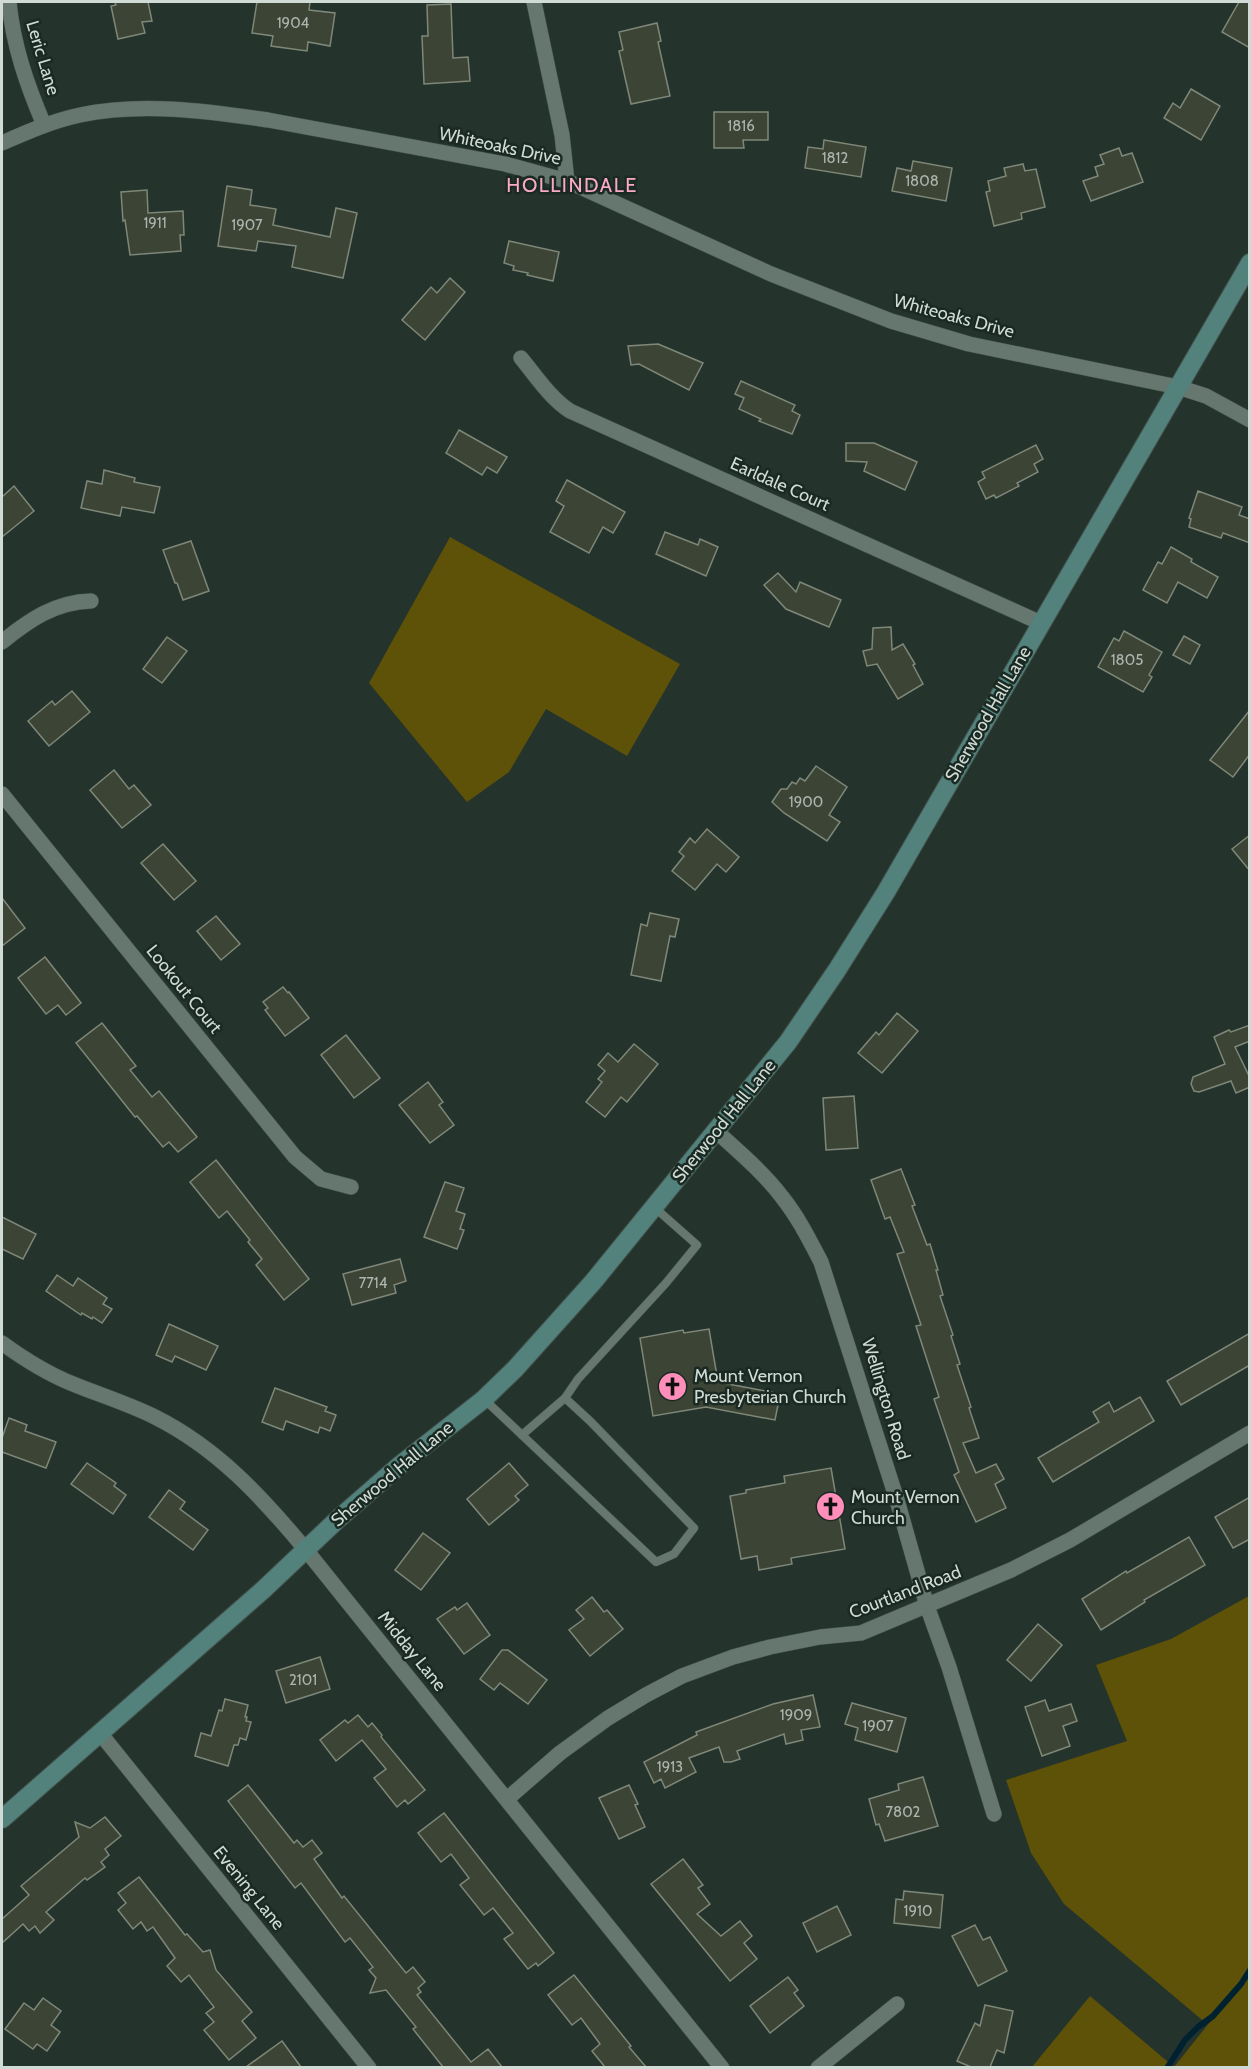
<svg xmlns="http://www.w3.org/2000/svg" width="1251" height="2069" viewBox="0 0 1251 2069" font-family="Cabin,sans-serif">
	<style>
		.green { fill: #5e5108 }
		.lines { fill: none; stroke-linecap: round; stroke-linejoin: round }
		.stream { stroke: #002130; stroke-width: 6 }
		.building { fill: #3c4436; stroke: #7f8778; stroke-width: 1.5 }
		.service-casing { stroke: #43514b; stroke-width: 9 }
		.minor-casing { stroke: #43514b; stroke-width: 16 }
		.secondary-casing { stroke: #43514b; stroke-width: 20 }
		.service { stroke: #65776e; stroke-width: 8 }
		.minor { stroke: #65776e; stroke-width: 15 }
		.secondary { stroke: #53827d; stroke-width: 18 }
		.labels { text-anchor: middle; stroke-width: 5; stroke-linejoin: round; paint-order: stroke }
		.number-label { font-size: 15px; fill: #acb5ae }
		.street-label { font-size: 18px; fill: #d1dbd6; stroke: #1a2a23 }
		.poi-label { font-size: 18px; fill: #d1dbd6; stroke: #1a2a23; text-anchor: start }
		.neighbourhood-label { font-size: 20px; letter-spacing: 1.5px; fill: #faaac7; stroke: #1a2a23 }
	</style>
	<rect width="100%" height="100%" fill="#24342d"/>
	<!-- green -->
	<g class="green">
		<polygon points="450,537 680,664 627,756 546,709 509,772 467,802 369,683"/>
		<polygon points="1249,1596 1249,1971 1207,2024 1064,1904 1031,1853 1006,1780 1127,1741 1096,1665 1171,1639"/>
		<polygon points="1249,1973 1249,2067 1032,2067 1090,1996 1174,2067"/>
	</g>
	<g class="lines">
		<!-- stream -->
		<polyline class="stream" points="1167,2068 1185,2040 1198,2027 1213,2016 1241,1984 1250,1970"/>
	</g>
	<!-- building -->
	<g class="building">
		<polygon points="115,2 148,2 152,21 142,22 145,33 118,39 111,6 116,5"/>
		<polygon points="257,2 310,2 309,10 335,13 330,46 308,42 307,51 271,46 273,36 252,33"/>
		<polygon points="1239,2 1250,2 1250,48 1222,32"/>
		<polygon points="451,4 453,58 468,57 470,81 424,84 422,36 428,36 427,5"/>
		<polygon points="657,23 661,41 658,42 670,96 631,104 619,51 623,50 619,32"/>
		<polygon points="1191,89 1220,106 1201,140 1164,118 1173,103 1180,108"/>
		<polygon points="714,112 768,112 768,140 743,140 744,148 714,148"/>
		<polygon points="824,140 866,147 861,177 805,168 808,147 823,149"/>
		<polygon points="1119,148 1122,156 1132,153 1143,182 1091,201 1083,181 1098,176 1095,167 1104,164 1100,155"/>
		<polygon points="913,161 952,168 946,201 892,191 897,168 911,171"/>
		<polygon points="1023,164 1025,171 1036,169 1045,207 1021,213 1022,219 994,226 986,192 990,191 988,181 1006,176 1004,168"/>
		<polygon points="227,186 252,190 250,205 276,209 273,225 330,237 336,208 357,213 343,278 292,267 296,246 258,241 256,251 218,246"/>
		<polygon points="147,190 148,213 183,211 184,235 180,235 181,251 130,255 125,220 123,221 121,192"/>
		<polygon points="509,241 559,252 553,281 527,275 528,273 513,270 514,266 504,263"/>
		<polygon points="450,278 465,292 425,340 402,320 431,287 437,293"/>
		<polygon points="658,344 703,363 689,390 639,364 631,365 628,346"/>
		<polygon points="741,381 795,405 792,411 800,415 792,434 759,421 761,419 739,409 744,398 735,394"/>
		<polygon points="459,430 507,457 497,473 487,467 482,475 446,453"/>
		<polygon points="846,443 874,443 917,462 905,490 864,471 867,462 846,461"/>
		<polygon points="1036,445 1043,459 1034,464 1038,472 1017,483 1019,486 996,498 994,495 986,499 978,482 985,478 982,472"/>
		<polygon points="104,470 135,478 134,482 160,487 154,513 122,507 120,516 81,508 87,481 102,484"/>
		<polygon points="567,480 625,512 613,533 603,527 589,553 550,532 564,506 556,501"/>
		<polygon points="14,486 34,511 2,537 2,497"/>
		<polygon points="1198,491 1242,507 1239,515 1250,519 1250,543 1223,533 1221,538 1189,527 1191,519 1189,518"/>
		<polygon points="665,532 698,545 700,539 718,547 706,576 656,554"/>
		<polygon points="191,541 209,591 183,600 177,583 175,583 163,550"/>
		<polygon points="1171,547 1192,559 1191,562 1218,577 1207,598 1178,582 1167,603 1143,590 1158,562 1162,564"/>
		<polygon points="778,573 796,592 800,582 841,600 829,627 786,609 764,585"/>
		<polygon points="891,627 892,650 903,644 915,664 913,665 923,684 898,699 877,664 867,666 863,651 872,649 873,628"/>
		<polygon points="1124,631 1162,652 1149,675 1152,677 1143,692 1098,667 1114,638 1119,641"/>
		<polygon points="1184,636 1200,645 1190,664 1173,655"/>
		<polygon points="167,637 187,651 162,683 143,669"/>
		<polygon points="72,691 90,712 49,746 28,721 52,701 55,705"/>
		<polygon points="1250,710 1250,754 1233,777 1210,760"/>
		<polygon points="816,766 847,787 829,815 840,822 827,841 784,813 772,802 781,789 787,789 792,782 796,784 800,778 805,781"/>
		<polygon points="114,770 129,789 134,785 151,805 122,828 90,790"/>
		<polygon points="707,829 739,857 726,872 717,864 695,890 672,871 684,856 679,852 690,838 695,843"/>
		<polygon points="1250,835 1250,871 1232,849"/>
		<polygon points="163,844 196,881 174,900 141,863"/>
		<polygon points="2,898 25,928 2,946"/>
		<polygon points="650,913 679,919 675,937 670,936 661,981 631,975 641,924 647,926"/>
		<polygon points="216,916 240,944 221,960 197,931"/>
		<polygon points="45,957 81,1003 66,1015 58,1005 46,1014 18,978"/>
		<polygon points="283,987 288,993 289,992 309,1018 285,1036 265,1010 268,1008 263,1002"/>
		<polygon points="897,1013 918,1031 882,1073 858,1053 876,1032 879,1035"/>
		<polygon points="102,1023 136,1066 130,1070 152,1097 159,1091 197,1137 178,1152 169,1142 163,1147 137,1116 135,1117 76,1043"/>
		<polygon points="1250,1025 1250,1041 1235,1047 1250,1078 1250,1087 1236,1093 1231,1081 1199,1092 1194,1091 1191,1084 1193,1077 1225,1064 1214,1037 1229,1030 1231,1032"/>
		<polygon points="346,1035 380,1078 354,1098 321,1055"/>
		<polygon points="634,1044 658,1064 627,1102 621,1097 605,1117 586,1102 602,1082 598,1079 605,1071 598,1065 608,1053 618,1062"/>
		<polygon points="428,1082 443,1102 439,1105 454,1125 430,1143 399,1105"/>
		<polygon points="854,1096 858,1148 826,1150 823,1098"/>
		<polygon points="216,1160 309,1279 284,1300 256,1265 262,1259 248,1242 250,1240 227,1211 219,1218 190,1182"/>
		<polygon points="901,1169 915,1205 912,1206 927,1245 930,1244 938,1270 936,1270 943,1295 940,1296 953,1335 951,1336 960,1364 957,1365 971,1407 969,1408 979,1438 963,1443 976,1473 996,1464 1004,1479 995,1484 1006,1508 976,1522 954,1475 959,1472 934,1399 939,1397 916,1326 921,1325 897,1254 904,1252 890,1217 885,1219 871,1180"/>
		<polygon points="445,1182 464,1188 456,1211 465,1214 460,1229 464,1230 457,1249 424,1237"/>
		<polygon points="2,1217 36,1234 23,1259 2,1249"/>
		<polygon points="400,1259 406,1281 394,1285 396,1293 352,1305 343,1274"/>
		<polygon points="57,1275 73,1286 78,1278 107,1298 103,1304 112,1309 102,1323 93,1317 92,1319 82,1313 81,1315 46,1291"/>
		<polygon points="169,1324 218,1346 206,1370 175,1356 172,1362 156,1355"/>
		<polygon points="709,1329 718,1382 776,1393 775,1399 779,1400 775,1420 706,1407 653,1416 640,1338 683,1330 684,1333"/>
		<polygon points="1250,1333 1250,1365 1181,1405 1167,1381"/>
		<polygon points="275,1388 327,1407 325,1411 336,1415 330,1431 320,1427 318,1433 286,1421 283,1430 262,1422"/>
		<polygon points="1140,1397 1154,1421 1053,1482 1038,1458 1099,1422 1093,1412 1109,1402 1114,1412"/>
		<polygon points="9,1418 27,1425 25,1431 56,1442 46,1468 2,1452 2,1438"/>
		<polygon points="87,1463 116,1483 114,1486 126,1495 113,1514 71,1484"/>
		<polygon points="509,1463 528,1485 515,1496 519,1500 489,1525 467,1499"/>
		<polygon points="831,1468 845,1549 791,1558 792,1564 759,1570 757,1556 741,1559 730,1496 746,1493 746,1490 785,1483 784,1476"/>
		<polygon points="169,1490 185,1502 180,1509 208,1530 193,1550 149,1517"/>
		<polygon points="1250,1497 1250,1539 1233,1548 1215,1517"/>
		<polygon points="423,1533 450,1553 421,1590 395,1570"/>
		<polygon points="1189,1537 1205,1565 1144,1600 1145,1602 1101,1630 1082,1599 1126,1571 1127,1573"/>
		<polygon points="592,1597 604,1612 607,1610 623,1629 590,1656 569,1630 584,1619 576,1610"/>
		<polygon points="467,1603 490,1635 464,1654 437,1619 455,1607 457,1610"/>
		<polygon points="1038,1624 1062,1645 1031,1681 1007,1660"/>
		<polygon points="502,1650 508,1650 547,1680 528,1704 500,1683 494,1690 480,1679"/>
		<polygon points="320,1657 330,1689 286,1703 276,1671"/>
		<polygon points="813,1695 820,1727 801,1730 803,1740 786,1744 784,1734 737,1751 740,1759 731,1762 724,1762 719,1747 689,1758 696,1772 665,1788 661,1779 654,1783 644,1762 697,1735 696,1732 773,1704"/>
		<polygon points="225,1699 248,1705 245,1717 247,1717 246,1721 251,1722 246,1740 240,1738 238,1745 234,1745 228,1766 195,1756 201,1733 211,1736 219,1710 222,1711"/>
		<polygon points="1045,1700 1049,1711 1071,1704 1077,1721 1063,1726 1070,1746 1042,1756 1025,1707"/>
		<polygon points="852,1703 906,1718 897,1752 855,1740 858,1728 845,1724"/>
		<polygon points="358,1715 368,1727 372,1723 382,1735 381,1737 425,1790 408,1804 405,1800 397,1807 374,1778 386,1769 362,1740 336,1761 320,1740 345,1720 348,1723"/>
		<polygon points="923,1777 938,1826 885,1841 879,1824 876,1825 869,1799 899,1790 898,1784"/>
		<polygon points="248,1785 294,1843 297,1840 303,1847 312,1840 322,1853 314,1859 342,1898 344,1896 406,1973 413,1967 425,1982 418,1988 421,1992 417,1995 471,2062 488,2049 502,2067 443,2067 413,2029 416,2027 386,1990 370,1993 376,1978 369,1970 373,1967 350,1938 345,1942 301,1883 295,1888 228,1801"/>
		<polygon points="629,1785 638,1804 635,1805 645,1827 619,1839 599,1798"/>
		<polygon points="444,1813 554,1953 538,1966 536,1963 528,1969 504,1939 513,1933 493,1908 484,1915 460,1885 469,1878 451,1854 441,1862 418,1833"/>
		<polygon points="105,1817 121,1836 105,1849 109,1855 101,1862 105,1867 87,1880 85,1878 46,1912 54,1920 40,1933 35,1926 29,1931 23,1924 2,1943 2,1919 29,1895 21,1886 79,1837 75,1822 90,1828"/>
		<polygon points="683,1859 703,1885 698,1888 710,1904 697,1914 721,1936 740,1921 752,1936 744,1943 757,1959 730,1981 651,1884"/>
		<polygon points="139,1877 185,1935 187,1934 203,1952 210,1950 216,1970 252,2012 242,2021 256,2038 229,2060 204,2030 214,2022 206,2013 214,2007 189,1975 181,1982 167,1966 175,1958 153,1927 147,1931 141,1922 133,1929 118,1910 126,1903 118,1893"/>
		<polygon points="904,1891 943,1895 940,1928 894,1923 896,1899 903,1900"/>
		<polygon points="837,1906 851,1935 817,1952 803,1923"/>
		<polygon points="975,1925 983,1940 990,1937 1007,1971 978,1986 952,1936"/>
		<polygon points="574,1975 631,2046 629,2047 646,2067 605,2067 592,2051 600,2044 581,2018 572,2025 548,1995"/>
		<polygon points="788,1977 798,1990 794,1993 804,2006 770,2033 750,2006"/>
		<polygon points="43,1998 61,2011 51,2025 60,2032 47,2051 37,2044 33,2049 5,2029 24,2003 34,2010"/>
		<polygon points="985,2005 1013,2011 1004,2053 997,2050 990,2067 971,2067 957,2061 975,2023 980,2026"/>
		<polygon points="282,2041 301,2067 246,2067"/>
	</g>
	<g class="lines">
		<defs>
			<g id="service">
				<polyline points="484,1399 656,1562 674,1554 694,1528 590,1421 565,1398 578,1379 666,1283 697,1245 654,1207"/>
				<polyline points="522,1435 565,1398"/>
			</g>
			<g id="minor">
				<path d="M9,2C13,45 27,85 44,125"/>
				<polyline points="534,2 562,135 567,181"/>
				<path d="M2,143C27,132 52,121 80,115C141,102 207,111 268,120L505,164L567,181L771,274L891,321L969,344L1178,387L1206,396L1250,420"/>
				<path d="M521,358C536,376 550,398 570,411L1041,623"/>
				<path d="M2,642C29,620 55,602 91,601"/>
				<polyline points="2,794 295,1157 321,1179 351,1187"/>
				<path d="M716,1131C739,1152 763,1172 782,1197C798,1217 809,1239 821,1262L897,1500L927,1606L949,1667L994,1814"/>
				<path d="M2,1343C24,1359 48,1374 73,1384C100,1395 129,1404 155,1417C217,1448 262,1497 306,1550L722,2068"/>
				<polyline points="100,1733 369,2068"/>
				<polyline points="507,1799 560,1753 608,1718 646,1695 682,1676 733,1657 770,1647 820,1637 861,1633 1011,1570 1070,1540 1250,1433"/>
				<polyline points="818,2068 897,2004"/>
			</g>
			<polyline id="secondary" points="2,1819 263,1590 337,1520 400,1465 484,1399 515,1369 593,1282 788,1042 837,970 886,892 1250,263"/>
		</defs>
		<!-- service casing -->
		<use href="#service" class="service-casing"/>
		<!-- minor casing -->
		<use href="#minor" class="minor-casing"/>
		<!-- secondary casing -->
		<use href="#secondary" class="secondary-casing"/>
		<!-- service -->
		<use href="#service" class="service"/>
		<!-- minor -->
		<use href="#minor" class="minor"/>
		<!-- secondary -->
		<use href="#secondary" class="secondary"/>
	</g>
	<!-- icons -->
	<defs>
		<symbol id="church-disc" viewBox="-11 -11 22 22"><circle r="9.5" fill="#ff8eba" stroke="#1a2a23"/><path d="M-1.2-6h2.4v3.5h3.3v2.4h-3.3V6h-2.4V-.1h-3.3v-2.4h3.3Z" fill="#111"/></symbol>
	</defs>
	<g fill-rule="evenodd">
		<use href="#church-disc" x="656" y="1370" width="33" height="33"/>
		<use href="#church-disc" x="814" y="1490" width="33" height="33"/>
	</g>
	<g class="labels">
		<!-- number labels -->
		<g class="number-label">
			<text x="293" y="28">1904</text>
			<text x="741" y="131">1816</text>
			<text x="835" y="163">1812</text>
			<text x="922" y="186">1808</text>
			<text x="155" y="228">1911</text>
			<text x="247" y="230">1907</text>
			<text x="1127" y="665">1805</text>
			<text x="806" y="807">1900</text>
			<text x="373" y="1288">7714</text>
			<text x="303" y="1685">2101</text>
			<text x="796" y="1720">1909</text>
			<text x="878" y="1731">1907</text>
			<text x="670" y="1772">1913</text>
			<text x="903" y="1817">7802</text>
			<text x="918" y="1916">1910</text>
		</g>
		<!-- street labels -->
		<g class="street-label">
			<text transform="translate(43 58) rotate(73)" y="6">Leric Lane</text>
			<text transform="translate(500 146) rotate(12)" y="6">Whiteoaks Drive</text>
			<text transform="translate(954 316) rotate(15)" y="6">Whiteoaks Drive</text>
			<text transform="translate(780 484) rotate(24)" y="6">Earldale Court</text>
			<text transform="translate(988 714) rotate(-60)" y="6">Sherwood Hall Lane</text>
			<text transform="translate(184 989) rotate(51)" y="6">Lookout Court</text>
			<text transform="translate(724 1121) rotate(-51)" y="6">Sherwood Hall Lane</text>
			<text transform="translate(886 1399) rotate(73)" y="6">Wellington Road</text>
			<text transform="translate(392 1474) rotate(-40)" y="6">Sherwood Hall Lane</text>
			<text transform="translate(905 1592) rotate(-21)" y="6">Courtland Road</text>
			<text transform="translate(412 1651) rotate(51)" y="6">Midday Lane</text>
			<text transform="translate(249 1888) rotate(51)" y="6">Evening Lane</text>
		</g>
		<!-- poi labels -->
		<g class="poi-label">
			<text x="694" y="1382">Mount Vernon<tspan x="694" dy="21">Presbyterian Church</tspan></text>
			<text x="851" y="1503">Mount Vernon<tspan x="851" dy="21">Church</tspan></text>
		</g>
		<!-- neighbourhood labels -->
		<g class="neighbourhood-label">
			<text x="572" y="192">HOLLINDALE</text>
		</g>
	</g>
	<!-- border -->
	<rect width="1251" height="2069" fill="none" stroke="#d1dbd6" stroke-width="6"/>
</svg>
